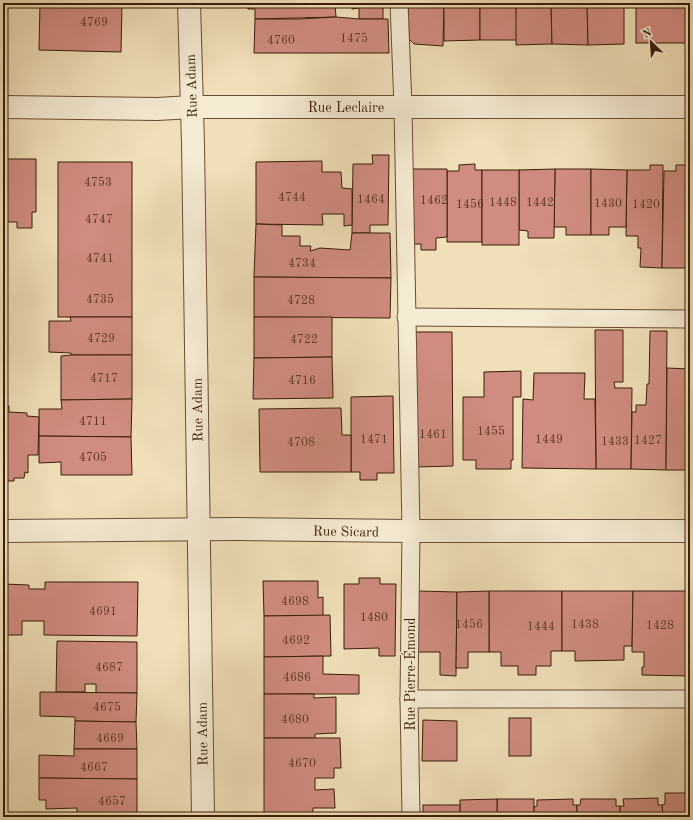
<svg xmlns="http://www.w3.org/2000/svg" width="693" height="820" viewBox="0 0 693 820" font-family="'Old Standard TT',serif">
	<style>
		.building { fill: #d08c7f; stroke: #381e06 }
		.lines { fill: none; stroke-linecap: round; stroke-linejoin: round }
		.lane-casing { stroke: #664e33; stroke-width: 19 }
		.street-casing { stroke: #664e33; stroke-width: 24 }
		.lane { stroke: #f5ead2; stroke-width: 17 }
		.street { stroke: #f5ead2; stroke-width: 22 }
		.labels { text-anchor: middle; stroke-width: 3; stroke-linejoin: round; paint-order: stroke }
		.number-label { font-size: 12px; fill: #5e3a24 }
		.street-label { font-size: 14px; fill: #381e06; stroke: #f5ead2 }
	</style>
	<rect width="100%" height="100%" fill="#f0dfb9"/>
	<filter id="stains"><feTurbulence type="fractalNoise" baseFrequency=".005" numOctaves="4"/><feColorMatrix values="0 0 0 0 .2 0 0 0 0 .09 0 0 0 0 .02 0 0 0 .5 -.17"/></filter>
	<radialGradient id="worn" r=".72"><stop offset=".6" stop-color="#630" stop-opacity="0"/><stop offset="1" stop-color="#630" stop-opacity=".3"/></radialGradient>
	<!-- building -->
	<g class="building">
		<polygon points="40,3 122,3 121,52 39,50"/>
		<polygon points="248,3 335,3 336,17 255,19 255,9 248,9"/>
		<polygon points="352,3 383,3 383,19 359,19 359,8 352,9"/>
		<polygon points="408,3 444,3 443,46 414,44 409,39"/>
		<polygon points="444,3 480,3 480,40 444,41"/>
		<polygon points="480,3 516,3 517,40 480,40"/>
		<polygon points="516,3 551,3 552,44 516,45"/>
		<polygon points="551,3 587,3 588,45 552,44"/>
		<polygon points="587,3 624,3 624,44 588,45"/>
		<rect x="636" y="3" width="54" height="40"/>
		<polygon points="336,17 359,19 388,19 389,53 254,53 255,19 299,19"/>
		<polygon points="372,155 389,155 388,225 370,225 370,233 352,233 353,164 373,164"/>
		<polygon points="7,159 36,159 36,212 32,212 32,228 17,228 17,222 3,222 3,167 7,167"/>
		<polygon points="322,161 322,172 341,172 342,188 352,189 352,225 344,226 344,214 322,214 323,225 256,224 256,162"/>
		<rect x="58" y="162" width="74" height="155"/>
		<polygon points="475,164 475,170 482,170 482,242 447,242 447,171 459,171 459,165"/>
		<polygon points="650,165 663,165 662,268 640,267 641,248 638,248 638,236 626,236 627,170 650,170"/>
		<polygon points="676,165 688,165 688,171 690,171 690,262 688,263 687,268 662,268 664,171 676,171"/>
		<polygon points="411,169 447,169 447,237 436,238 436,250 421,250 421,244 411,244"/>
		<polygon points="555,169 591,169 591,235 566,235 566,227 554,227"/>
		<polygon points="555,169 554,238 528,238 528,231 519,230 519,170"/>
		<polygon points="591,169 627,170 626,227 609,227 609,235 591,235"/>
		<rect x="482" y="170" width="37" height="75"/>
		<polygon points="256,224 282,225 282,236 300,236 300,246 311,246 310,251 320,248 350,250 352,233 390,233 391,278 254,277"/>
		<polygon points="254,277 391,278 390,318 254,317"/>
		<polygon points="70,317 132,317 132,355 71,355 71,353 49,352 49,321 71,321"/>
		<polygon points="254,317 332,317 332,357 254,358"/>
		<polygon points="595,330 623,330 623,382 614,382 615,388 632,388 631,469 596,469"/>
		<polygon points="650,331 667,331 666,470 631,469 632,412 636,412 636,405 646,405 647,384 649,384"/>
		<polygon points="414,332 452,332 453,466 416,467"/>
		<polygon points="71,355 132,355 132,399 61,400 61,356"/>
		<polygon points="332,357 333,398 253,399 254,358"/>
		<polygon points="667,368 690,369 690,470 666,470"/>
		<polygon points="521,371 521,397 513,397 513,460 511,460 511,469 476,469 476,460 463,460 463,397 484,397 484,372"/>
		<polygon points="534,373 585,373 584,399 595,399 596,469 522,468 523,399 533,400"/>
		<polygon points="393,396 394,473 377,473 377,480 360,480 360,472 351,472 351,397"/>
		<polygon points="132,399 131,437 39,436 39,409 62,409 61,400"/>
		<polygon points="3,406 9,406 9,412 27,413 27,416 39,417 38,455 28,455 28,473 25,472 24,478 14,478 14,481 3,481"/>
		<polygon points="341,408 342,435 351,435 351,472 260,472 259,409"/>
		<polygon points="39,436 131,437 132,475 61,475 61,462 39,463"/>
		<polygon points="359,578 380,578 380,584 396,584 395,656 379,656 379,648 344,649 344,584 359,584"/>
		<polygon points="263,581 318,581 318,598 323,597 323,616 264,616"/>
		<polygon points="45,582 138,582 137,636 44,635 44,621 22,621 22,635 3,635 3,584 29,585 29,589 45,589"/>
		<polygon points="418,591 457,592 456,676 440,675 440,652 417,652"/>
		<polygon points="489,591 562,591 562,651 551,651 551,666 536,666 536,675 518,675 518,666 501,666 501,652 489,652"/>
		<polygon points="489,591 489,652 468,652 468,668 456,668 457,592"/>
		<polygon points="562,591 633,591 632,646 624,646 624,660 575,661 575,651 562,651"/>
		<polygon points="633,591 690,591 690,676 642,675 642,667 644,667 644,652 632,652"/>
		<polygon points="330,615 331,656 264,657 264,616"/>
		<polygon points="57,641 137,642 137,693 96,693 96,684 85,684 85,692 56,692"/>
		<polygon points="323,656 323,674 359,675 359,694 264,694 264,657"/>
		<polygon points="40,692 137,693 136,722 75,721 75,717 40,716"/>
		<polygon points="264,694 314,694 314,698 336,697 336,733 315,734 315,738 264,738"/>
		<rect x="509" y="718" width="22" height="38"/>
		<polygon points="423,720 457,721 457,761 422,761"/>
		<polygon points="75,721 136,722 137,749 74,749"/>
		<polygon points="264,738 340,738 341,768 334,768 334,778 315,778 315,790 334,789 335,808 313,808 313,814 264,815"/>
		<polygon points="74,749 137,749 137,779 39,778 39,755 74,756"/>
		<polygon points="39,778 137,779 137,816 77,816 77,808 46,809 46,800 39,800"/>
		<polygon points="665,793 690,793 690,817 663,817 662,805 665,804"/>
		<polygon points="658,798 658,805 662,805 663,817 620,817 620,806 624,806 623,799"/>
		<rect x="497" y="799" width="37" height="18"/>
		<polygon points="497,799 497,817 460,817 460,800"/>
		<polygon points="573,799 573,805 577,805 577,817 534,817 534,807 537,806 537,800"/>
		<polygon points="581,799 616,799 616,806 620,806 620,817 577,817 577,805 580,805"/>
		<rect x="423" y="805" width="37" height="12"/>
		<polygon points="336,814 338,814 338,817 265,817 264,815"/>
		<rect x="77" y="816" width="60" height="1"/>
	</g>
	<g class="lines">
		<defs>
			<g id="lane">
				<polyline points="399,3 403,107 411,531 409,699 411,817"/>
				<polyline points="406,317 690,319"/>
				<polyline points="409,699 690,699"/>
			</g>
			<g id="street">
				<polyline points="189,3 193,144 203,817"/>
				<polyline points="3,107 157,109 192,107 690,107"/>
				<polyline points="3,531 235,529 411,531 690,531"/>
			</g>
		</defs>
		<!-- lane casing -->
		<use href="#lane" class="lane-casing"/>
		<!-- street casing -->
		<use href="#street" class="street-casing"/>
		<!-- lane -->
		<use href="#lane" class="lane"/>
		<!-- street -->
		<use href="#street" class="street"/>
	</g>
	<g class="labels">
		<!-- number labels -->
		<g class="number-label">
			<text x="94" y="26">4769</text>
			<text x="354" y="42">1475</text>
			<text x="281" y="44">4760</text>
			<text x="98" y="186">4753</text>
			<text x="292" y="201">4744</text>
			<text x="371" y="203">1464</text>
			<text x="434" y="204">1462</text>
			<text x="503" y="206">1448</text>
			<text x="540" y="206">1442</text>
			<text x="608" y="207">1430</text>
			<text x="470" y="208">1456</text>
			<text x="646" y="208">1420</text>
			<text x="99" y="223">4747</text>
			<text x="100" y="262">4741</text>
			<text x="302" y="267">4734</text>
			<text x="100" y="303">4735</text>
			<text x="301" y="304">4728</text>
			<text x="101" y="342">4729</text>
			<text x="304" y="343">4722</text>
			<text x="104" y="382">4717</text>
			<text x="302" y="384">4716</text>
			<text x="93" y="425">4711</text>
			<text x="491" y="435">1455</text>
			<text x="433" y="438">1461</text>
			<text x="374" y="443">1471</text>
			<text x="549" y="443">1449</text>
			<text x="648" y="444">1427</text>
			<text x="615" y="445">1433</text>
			<text x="301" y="446">4708</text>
			<text x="93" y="461">4705</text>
			<text x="295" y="605">4698</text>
			<text x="103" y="615">4691</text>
			<text x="374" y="621">1480</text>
			<text x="469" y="628">1456</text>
			<text x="585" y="628">1438</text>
			<text x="660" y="629">1428</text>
			<text x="541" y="630">1444</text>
			<text x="296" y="644">4692</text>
			<text x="109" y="671">4687</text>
			<text x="297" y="681">4686</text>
			<text x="107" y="711">4675</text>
			<text x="295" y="723">4680</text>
			<text x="110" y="742">4669</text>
			<text x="302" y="767">4670</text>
			<text x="94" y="771">4667</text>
			<text x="112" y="805">4657</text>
		</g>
		<!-- street labels -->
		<g class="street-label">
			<text transform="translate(191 86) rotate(-92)" y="5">Rue Adam</text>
			<text x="346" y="112">Rue Leclaire</text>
			<text transform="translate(197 410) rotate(-91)" y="5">Rue Adam</text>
			<text transform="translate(346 531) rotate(1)" y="5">Rue Sicard</text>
			<text transform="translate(410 674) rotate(-90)" y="5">Rue Pierre-Émond</text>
			<text transform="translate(202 734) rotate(-91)" y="5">Rue Adam</text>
		</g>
	</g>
	<!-- margin -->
	<rect width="693" height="820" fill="none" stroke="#f0dfb9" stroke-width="16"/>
	<rect x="4" y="4" width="685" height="812" fill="none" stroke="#381e06" stroke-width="2"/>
	<rect x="8" y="8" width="677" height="804" fill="none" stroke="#381e06"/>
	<!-- north arrow -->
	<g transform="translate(651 42) rotate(335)" stroke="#f5ead2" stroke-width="3" paint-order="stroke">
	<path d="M0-3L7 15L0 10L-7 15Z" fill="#381e06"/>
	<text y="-6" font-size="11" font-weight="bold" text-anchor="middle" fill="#381e06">N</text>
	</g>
	<rect width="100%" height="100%" filter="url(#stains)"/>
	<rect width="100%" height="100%" fill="url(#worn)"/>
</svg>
